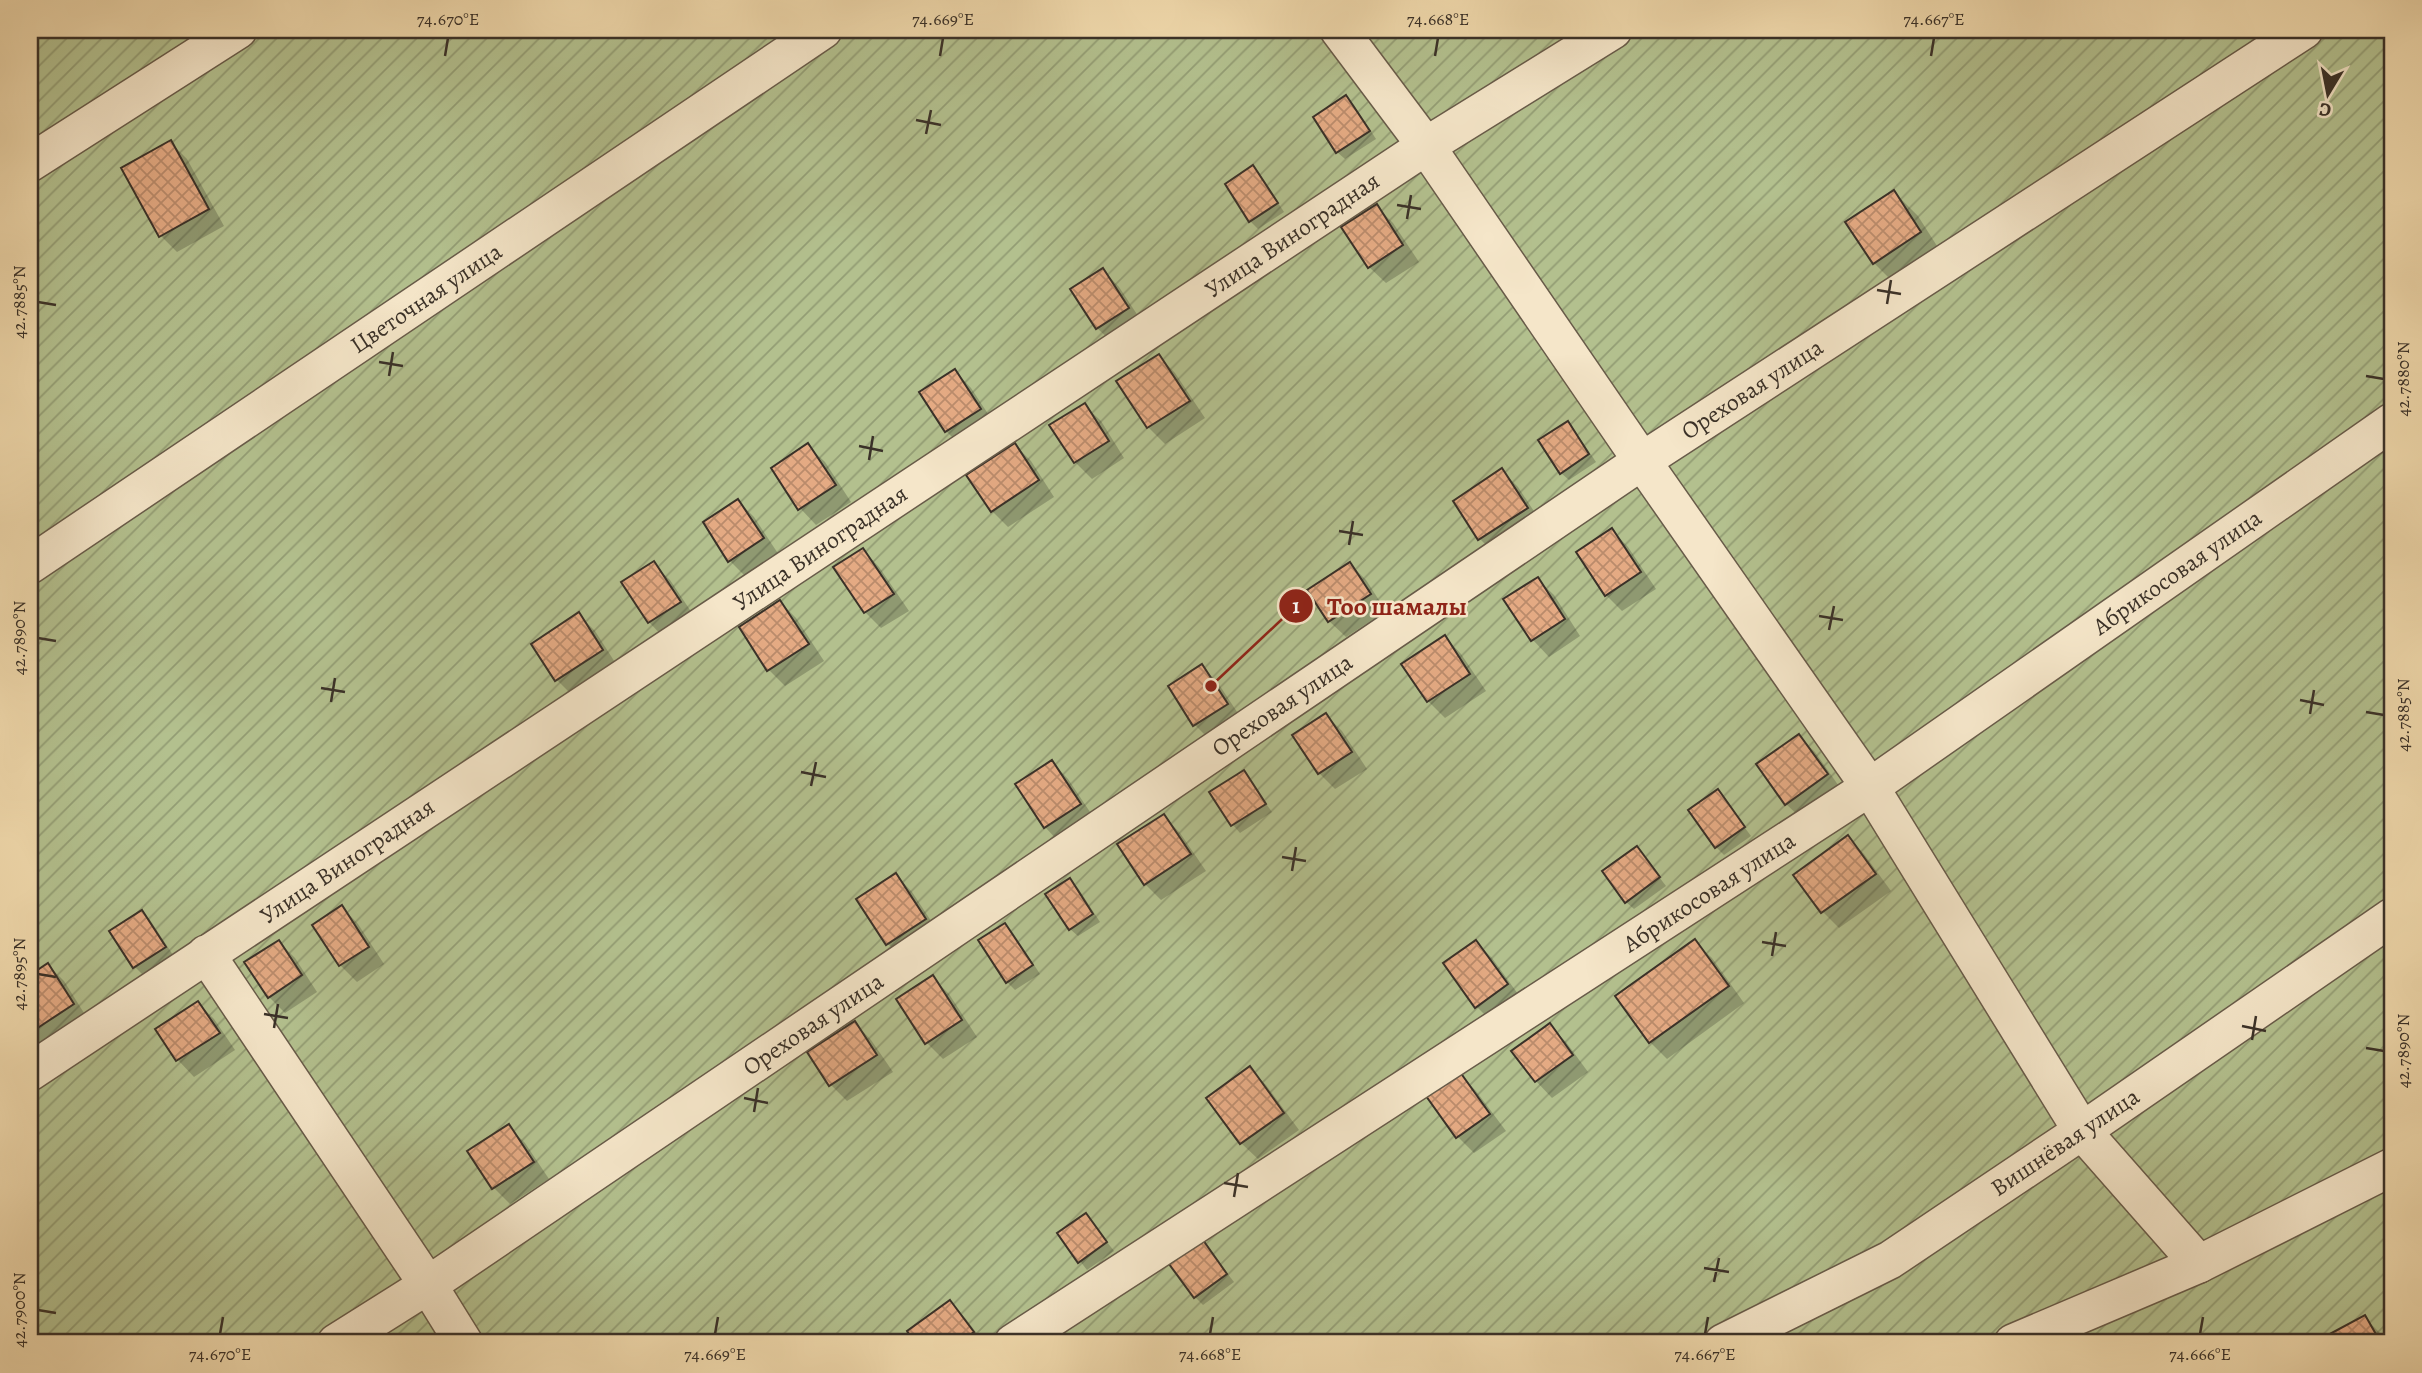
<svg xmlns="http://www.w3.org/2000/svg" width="2422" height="1373" viewBox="0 0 2422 1373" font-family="Alegreya,serif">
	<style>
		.garden { fill: url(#garden-furrows); stroke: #76785b; stroke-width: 2 }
		.shadow { fill: #0003 }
		.building { fill: url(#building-cross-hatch); stroke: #3a3128; stroke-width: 2 }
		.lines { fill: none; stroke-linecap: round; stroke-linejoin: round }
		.minor-casing { stroke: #685b49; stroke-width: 40 }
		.minor { stroke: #f5e6c9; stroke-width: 37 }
		.ticks { fill: none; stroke: #3a3128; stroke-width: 2.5 }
		.labels { text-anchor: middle; stroke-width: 5; stroke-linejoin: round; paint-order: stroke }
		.street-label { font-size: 24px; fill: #3a3128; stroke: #f5e6c9 }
		.leader { fill: none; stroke: #8f2418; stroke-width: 2.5 }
		.callout-dot { fill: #8f2418; stroke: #f5e6c9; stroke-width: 2.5 }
		.mark-label { font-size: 21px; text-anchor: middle; font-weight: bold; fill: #fff }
		.callout-label { font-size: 26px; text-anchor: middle; font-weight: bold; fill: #8f2418; stroke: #f5e6c9; stroke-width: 5; stroke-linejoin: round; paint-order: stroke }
		.neatline { fill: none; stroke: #3a3128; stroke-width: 2.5 }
		.ticks-label { font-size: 18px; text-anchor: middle; fill: #3a3128 }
	</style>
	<defs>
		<pattern id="garden-furrows" width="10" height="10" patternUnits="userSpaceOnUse" patternTransform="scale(1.75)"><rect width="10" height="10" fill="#b3c08e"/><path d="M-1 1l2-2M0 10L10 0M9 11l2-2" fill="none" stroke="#939d74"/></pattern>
		<pattern id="building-cross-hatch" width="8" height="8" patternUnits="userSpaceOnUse" patternTransform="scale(1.75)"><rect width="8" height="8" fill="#e4aa83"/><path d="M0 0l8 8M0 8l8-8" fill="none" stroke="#ba8b6b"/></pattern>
	</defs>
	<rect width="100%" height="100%" fill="#f0d9ac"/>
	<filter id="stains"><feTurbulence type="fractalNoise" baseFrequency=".00286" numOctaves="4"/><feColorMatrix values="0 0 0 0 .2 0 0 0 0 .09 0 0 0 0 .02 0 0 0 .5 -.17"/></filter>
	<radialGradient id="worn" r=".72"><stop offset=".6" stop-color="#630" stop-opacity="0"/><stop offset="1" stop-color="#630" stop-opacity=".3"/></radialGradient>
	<!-- garden -->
	<rect class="garden" x="30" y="30" width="2362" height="1313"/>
	<!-- shadow -->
	<g class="shadow">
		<polygon points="1346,97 1354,105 1376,139 1345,159 1337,152"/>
		<polygon points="170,142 187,159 224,226 177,252 161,236"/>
		<polygon points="1252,168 1260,175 1284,212 1258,229 1250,221"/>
		<polygon points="1894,192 1918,216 1944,257 1898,287 1874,263"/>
		<polygon points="1376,206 1393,223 1419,262 1386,283 1369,267"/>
		<polygon points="1103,270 1119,287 1144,325 1114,344 1097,328"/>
		<polygon points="1159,356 1175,373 1205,418 1165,444 1148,427 1118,382"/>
		<polygon points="955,371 971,388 996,426 962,447 946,431"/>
		<polygon points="1084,405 1101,421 1124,458 1092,479 1075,462 1051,426"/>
		<polygon points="1567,423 1575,431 1596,462 1569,480 1561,473"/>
		<polygon points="1015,445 1031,461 1054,497 1008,527 992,511"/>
		<polygon points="808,446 825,462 851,502 816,525 800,508"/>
		<polygon points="1502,471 1518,487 1543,525 1496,555 1480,539"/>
		<polygon points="738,501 754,517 779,555 746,577 730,561"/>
		<polygon points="1612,530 1628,547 1656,589 1622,611 1606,595"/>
		<polygon points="863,550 879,567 909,611 881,628 865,612"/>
		<polygon points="653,564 670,580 696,619 665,639 649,622"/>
		<polygon points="1350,564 1366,580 1386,611 1346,637 1329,621"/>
		<polygon points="1537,579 1554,595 1580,636 1549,657 1533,640 1506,599"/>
		<polygon points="780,602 796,618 824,661 785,686 769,670"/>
		<polygon points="578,614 595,631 618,667 573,696 557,680 533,644"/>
		<polygon points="1445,637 1461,654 1486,691 1445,718 1428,701 1403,664"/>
		<polygon points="1202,666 1218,683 1243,721 1211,741 1195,725"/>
		<polygon points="1326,715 1342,731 1367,769 1335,789 1319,773"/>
		<polygon points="1798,736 1815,752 1843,792 1803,820 1786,804 1758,765"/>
		<polygon points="1052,762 1068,779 1096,821 1061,844 1045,827"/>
		<polygon points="1243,772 1272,812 1240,833 1233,825"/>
		<polygon points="1718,792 1751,836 1724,855 1716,847"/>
		<polygon points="1164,816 1180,833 1206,871 1161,900 1145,884"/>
		<polygon points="1848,837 1864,854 1891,891 1839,928 1823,912 1796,875"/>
		<polygon points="1637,848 1666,886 1634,909 1626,902"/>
		<polygon points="896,875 912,892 941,936 904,960 887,943"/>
		<polygon points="1070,880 1078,888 1100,922 1078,936 1070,929"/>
		<polygon points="342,907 358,924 384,964 357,982 340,965 314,925"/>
		<polygon points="142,912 150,920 173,955 142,974 135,967"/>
		<polygon points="1005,925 1013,933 1040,974 1015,990 1007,982"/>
		<polygon points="279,942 295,958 317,992 285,1013 269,997"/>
		<polygon points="1476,942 1492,958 1523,1001 1493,1023 1477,1007 1446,964"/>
		<polygon points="1695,942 1712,958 1744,1003 1667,1059 1650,1042 1618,997"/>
		<polygon points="48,965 64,981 89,1021 46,1049 30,1033 30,977"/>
		<polygon points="932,977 949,994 977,1037 943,1059 927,1043 898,1000"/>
		<polygon points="198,1003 214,1019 235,1050 194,1077 178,1060 158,1029"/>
		<polygon points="855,1023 871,1040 893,1072 847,1101 831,1085"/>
		<polygon points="1550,1026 1566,1042 1588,1072 1552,1098 1536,1081"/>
		<polygon points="1250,1069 1266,1085 1299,1130 1258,1159 1241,1143"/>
		<polygon points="1460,1074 1476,1091 1506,1131 1474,1153 1458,1137 1429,1097"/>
		<polygon points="508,1126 525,1143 549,1179 510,1204 494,1188 469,1151"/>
		<polygon points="1086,1215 1114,1251 1087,1270 1059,1234"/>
		<polygon points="1203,1242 1234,1282 1203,1305 1195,1297"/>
		<polygon points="950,1302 966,1319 984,1343 918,1343 909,1332"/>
		<polygon points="2364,1317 2390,1343 2317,1343"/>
	</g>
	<!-- building -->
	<g class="building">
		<polygon points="1346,95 1370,131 1336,153 1313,117"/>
		<polygon points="171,140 209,209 159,237 121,168"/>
		<polygon points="1253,165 1278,203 1249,222 1225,184"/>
		<polygon points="1894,190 1921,232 1873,264 1845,222"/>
		<polygon points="1377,204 1403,245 1368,268 1341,227"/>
		<polygon points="1103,268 1129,308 1096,329 1070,289"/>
		<polygon points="1159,354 1190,401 1147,428 1116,381"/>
		<polygon points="955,369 981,409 945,432 919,392"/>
		<polygon points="1085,403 1109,441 1074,463 1049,425"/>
		<polygon points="1568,421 1589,454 1560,474 1538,440"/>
		<polygon points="808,443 836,485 798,510 771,468"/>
		<polygon points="1015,443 1039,480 991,512 966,475"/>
		<polygon points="1502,468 1528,508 1478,540 1453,501"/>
		<polygon points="738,499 764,538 728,562 703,522"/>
		<polygon points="1612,528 1641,572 1605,596 1576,552"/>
		<polygon points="863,548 894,594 864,613 833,567"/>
		<polygon points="654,561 681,602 648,623 621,582"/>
		<polygon points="1350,562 1371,594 1328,622 1307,590"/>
		<polygon points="1538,577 1565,619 1531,641 1503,599"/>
		<polygon points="780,600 809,644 767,671 739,627"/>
		<polygon points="579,612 603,650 555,681 531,644"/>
		<polygon points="1445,635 1470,674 1427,702 1401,664"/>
		<polygon points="1202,664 1228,704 1193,726 1168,686"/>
		<polygon points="1326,713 1352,752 1318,774 1292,735"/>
		<polygon points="1799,734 1828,774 1785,805 1756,764"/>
		<polygon points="1052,760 1081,804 1044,828 1015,784"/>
		<polygon points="1244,770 1266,804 1231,826 1209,792"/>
		<polygon points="1718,789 1745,827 1715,848 1688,810"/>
		<polygon points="1164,814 1191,854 1144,885 1117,844"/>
		<polygon points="1848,835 1876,874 1821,913 1793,875"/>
		<polygon points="1637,846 1660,877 1625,903 1602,871"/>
		<polygon points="896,873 926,919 886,945 856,899"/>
		<polygon points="1070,878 1093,914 1069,930 1045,894"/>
		<polygon points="342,905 369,947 339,966 312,925"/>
		<polygon points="142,910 166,947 133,968 109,931"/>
		<polygon points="1005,923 1033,965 1006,983 978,940"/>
		<polygon points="1695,939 1729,986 1649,1043 1615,996"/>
		<polygon points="279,940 302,975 268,998 244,962"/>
		<polygon points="1476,940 1508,984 1475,1008 1443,963"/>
		<polygon points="48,963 74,1004 30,1033 30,975"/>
		<polygon points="933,975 962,1020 925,1044 896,999"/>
		<polygon points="198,1001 220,1033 176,1061 155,1029"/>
		<polygon points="855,1021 877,1055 829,1086 807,1052"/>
		<polygon points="1550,1023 1573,1055 1535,1082 1511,1051"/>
		<polygon points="1250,1066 1284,1113 1240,1144 1206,1098"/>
		<polygon points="1460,1072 1490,1114 1456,1138 1426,1096"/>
		<polygon points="509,1124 534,1162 492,1189 467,1151"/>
		<polygon points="1086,1213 1107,1242 1078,1263 1057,1233"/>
		<polygon points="1203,1240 1227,1274 1194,1298 1169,1264"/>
		<polygon points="950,1300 974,1332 958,1343 915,1343 907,1331"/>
		<polygon points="2365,1315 2381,1343 2313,1343"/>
	</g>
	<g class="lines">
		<defs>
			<g id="minor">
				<polyline points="1339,30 1426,146 1642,461 1870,787 2082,1131 2199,1264"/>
				<polyline points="30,163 238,30"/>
				<polyline points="30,565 823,30"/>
				<polyline points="206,954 428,1285 464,1343"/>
				<polyline points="30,1072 1426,146 1613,30"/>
				<polyline points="336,1343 428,1285 1642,461 2304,30"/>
				<polyline points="1013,1343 1870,787 2392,422"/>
				<polyline points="1723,1343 1890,1260 2082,1131 2392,917"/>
				<polyline points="2013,1343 2199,1264 2392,1167"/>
			</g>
		</defs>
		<!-- minor casing -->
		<use href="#minor" class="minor-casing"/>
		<!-- minor -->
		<use href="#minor" class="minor"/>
	</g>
	<!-- ticks -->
	<path class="ticks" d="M445,56L448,38M940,56L943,38M1435,56L1438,38M1931,56L1934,38M916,120L941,125M926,134L931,110M1397,205L1421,209M1407,219L1411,195M1877,290L1901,294M38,302L56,305M1887,304L1891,280M379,362L403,366M389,376L393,352M2366,376L2384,379M859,446L883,451M869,460L873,436M1339,531L1363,535M1349,545L1353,521M1819,616L1843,620M1829,630L1834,606M38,638L56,641M321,688L345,692M2300,700L2324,705M331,702L335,678M2366,712L2384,715M2310,714L2314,690M801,772L826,777M811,786L816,762M1282,857L1306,861M1292,871L1296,847M1762,942L1786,946M1772,956L1776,932M38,974L56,977M264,1014L288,1018M2242,1026L2266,1031M274,1028L278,1004M2252,1040L2256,1016M2366,1048L2384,1051M744,1098L768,1103M754,1112L758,1088M1224,1183L1248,1187M1234,1197L1238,1173M1704,1268L1729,1272M1714,1282L1719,1258M38,1310L56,1313M220,1334L223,1317M715,1334L718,1317M1210,1334L1213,1317M1705,1334L1708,1317M2200,1334L2203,1317"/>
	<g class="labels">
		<!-- street labels -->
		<g class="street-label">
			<text transform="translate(1292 235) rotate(-34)" y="8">Улица Виноградная</text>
			<text transform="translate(426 298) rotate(-34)" y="8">Цветочная улица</text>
			<text transform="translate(1752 389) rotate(-33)" y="8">Ореховая улица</text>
			<text transform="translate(820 548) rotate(-34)" y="8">Улица Виноградная</text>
			<text transform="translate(2177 572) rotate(-35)" y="8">Абрикосовая улица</text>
			<text transform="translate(1282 705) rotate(-34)" y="8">Ореховая улица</text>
			<text transform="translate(347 861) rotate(-34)" y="8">Улица Виноградная</text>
			<text transform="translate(1709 892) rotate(-33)" y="8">Абрикосовая улица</text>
			<text transform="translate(813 1024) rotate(-34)" y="8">Ореховая улица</text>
			<text transform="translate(2065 1142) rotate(-34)" y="8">Вишнёвая улица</text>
		</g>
	</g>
	<!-- callouts -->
	<path class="leader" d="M1211 686L1296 606"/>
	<g class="callout-dot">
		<circle cx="1211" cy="686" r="7"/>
		<circle cx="1296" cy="606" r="18"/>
	</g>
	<g class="mark-label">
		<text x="1296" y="613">1</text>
	</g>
	<g class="callout-label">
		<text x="1397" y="615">Тоо шамалы</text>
	</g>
	<!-- margin -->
	<rect width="2422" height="1373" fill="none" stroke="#f0d9ac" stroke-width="77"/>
	<!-- north arrow -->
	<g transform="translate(2328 94) rotate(190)" stroke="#f5e6c9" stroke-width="5" paint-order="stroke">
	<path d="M0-5L12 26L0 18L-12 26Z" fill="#3a3128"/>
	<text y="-10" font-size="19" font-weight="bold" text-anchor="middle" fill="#3a3128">С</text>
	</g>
	<rect x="38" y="38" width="2346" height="1296" class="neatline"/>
	<g class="ticks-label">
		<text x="448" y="25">74.670°E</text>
		<text x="943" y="25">74.669°E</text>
		<text x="1438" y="25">74.668°E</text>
		<text x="1934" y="25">74.667°E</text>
		<text transform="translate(19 302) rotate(-90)" y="6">42.7885°N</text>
		<text transform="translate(2403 379) rotate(-90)" y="6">42.7880°N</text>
		<text transform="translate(19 638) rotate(-90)" y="6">42.7890°N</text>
		<text transform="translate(2403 715) rotate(-90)" y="6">42.7885°N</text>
		<text transform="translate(19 974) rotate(-90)" y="6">42.7895°N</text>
		<text transform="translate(2403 1051) rotate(-90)" y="6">42.7890°N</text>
		<text transform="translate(19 1310) rotate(-90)" y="6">42.7900°N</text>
		<text x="220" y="1360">74.670°E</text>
		<text x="715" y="1360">74.669°E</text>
		<text x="1210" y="1360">74.668°E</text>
		<text x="1705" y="1360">74.667°E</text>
		<text x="2200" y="1360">74.666°E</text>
	</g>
	<rect width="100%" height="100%" filter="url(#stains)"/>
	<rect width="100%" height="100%" fill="url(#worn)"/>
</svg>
